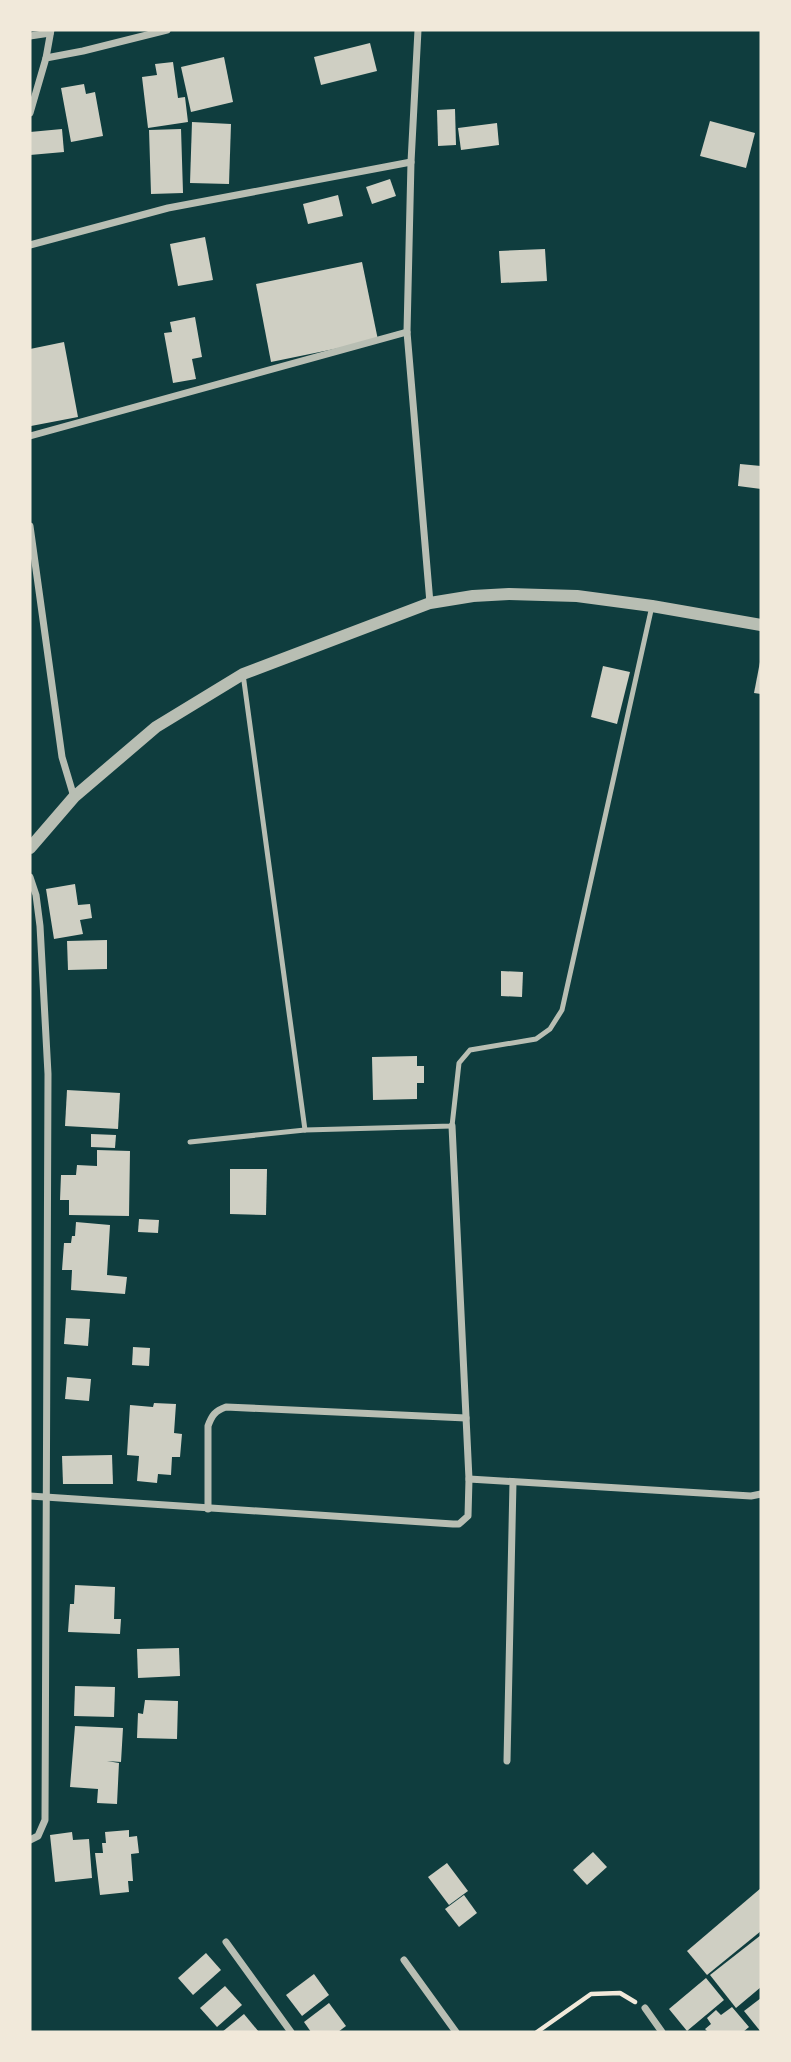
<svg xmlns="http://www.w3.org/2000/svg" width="791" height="2062" viewBox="0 0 791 2062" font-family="'Fira Sans',sans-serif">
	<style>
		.building { fill: #cfcfc3 }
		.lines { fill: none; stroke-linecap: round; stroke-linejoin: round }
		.path { stroke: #f1e9da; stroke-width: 4.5 }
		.service { stroke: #b8beb3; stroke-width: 5 }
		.minor { stroke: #b8beb3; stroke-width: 7 }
		.tertiary { stroke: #b8beb3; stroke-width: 12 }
	</style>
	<rect width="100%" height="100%" fill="#0f3d3e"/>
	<!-- building -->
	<g class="building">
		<polygon points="370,43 377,71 321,85 314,57"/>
		<polygon points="224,57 233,102 191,112 181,67"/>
		<polygon points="173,62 178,98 185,97 188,122 148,128 142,77 157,75 155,64"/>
		<polygon points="84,84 86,94 95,92 103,136 71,142 61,88"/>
		<polygon points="455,109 456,145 438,146 437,110"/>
		<polygon points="710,121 755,133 746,168 700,156"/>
		<polygon points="192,122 231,124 229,184 190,183"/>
		<polygon points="497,123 499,145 461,150 458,128"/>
		<polygon points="62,129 64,152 30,155 30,132"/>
		<polygon points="181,129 183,193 151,194 149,130"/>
		<polygon points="390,179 396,196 372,204 366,187"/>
		<polygon points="338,195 343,216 308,224 303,204"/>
		<polygon points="205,237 213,280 178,286 170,244"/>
		<polygon points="545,249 547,281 501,283 499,251"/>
		<polygon points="362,262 378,340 271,362 256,284"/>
		<polygon points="195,317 202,357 192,359 196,379 173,383 164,333 172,332 170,322"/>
		<polygon points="64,342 78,417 31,426 30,349"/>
		<polygon points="740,464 761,466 761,489 738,486"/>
		<polygon points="760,662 761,663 761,694 754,693"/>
		<polygon points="603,666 630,672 617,724 591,717"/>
		<polygon points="75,884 78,905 90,904 92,918 80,920 83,934 54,939 46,889"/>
		<polygon points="107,940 107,969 68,970 67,941"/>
		<polygon points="501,971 523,972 522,997 501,996"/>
		<polygon points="417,1056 417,1066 424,1066 424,1083 417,1083 417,1099 373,1100 372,1057"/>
		<polygon points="67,1090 120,1093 118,1129 65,1126"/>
		<polygon points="91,1134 116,1135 115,1148 91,1147"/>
		<polygon points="97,1150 130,1151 129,1216 69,1215 69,1200 60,1200 61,1175 76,1175 77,1165 97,1166"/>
		<polygon points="230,1169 267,1169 266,1215 230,1214"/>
		<polygon points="139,1219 159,1220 158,1233 138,1232"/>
		<polygon points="76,1222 110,1225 107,1275 127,1277 125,1294 71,1290 72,1270 62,1270 64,1243 71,1243 72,1236 75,1236"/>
		<polygon points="66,1318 90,1319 88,1346 64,1344"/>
		<polygon points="133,1347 150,1348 149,1366 132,1365"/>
		<polygon points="67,1377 91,1379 89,1401 65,1399"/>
		<polygon points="154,1403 176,1404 174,1433 182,1434 180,1457 172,1457 171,1475 158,1474 157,1483 137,1481 139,1456 127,1455 130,1405 153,1407"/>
		<polygon points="112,1455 113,1484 63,1484 62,1456"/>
		<polygon points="75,1585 115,1587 114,1619 121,1619 120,1634 68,1632 70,1604 74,1604"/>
		<polygon points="179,1648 180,1676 138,1678 137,1649"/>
		<polygon points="75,1686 115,1687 114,1717 74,1716"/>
		<polygon points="145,1700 178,1701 177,1739 137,1738 138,1713 143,1714"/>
		<polygon points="75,1726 123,1728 121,1762 107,1761 119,1763 117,1804 97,1803 98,1789 70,1787"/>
		<polygon points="129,1830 129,1837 137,1836 139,1853 131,1854 133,1881 128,1881 129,1892 100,1895 95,1853 103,1853 102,1843 106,1843 105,1832"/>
		<polygon points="72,1832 73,1840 89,1839 92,1878 55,1882 50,1835"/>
		<polygon points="593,1852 607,1867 587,1885 573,1870"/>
		<polygon points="447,1863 468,1891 449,1905 428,1877"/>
		<polygon points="761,1888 761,1931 707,1975 687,1951"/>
		<polygon points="464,1895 477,1913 459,1927 445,1909"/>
		<polygon points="761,1935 761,1987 736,2008 710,1975"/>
		<polygon points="206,1953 221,1970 193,1995 178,1978"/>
		<polygon points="314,1974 329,1995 302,2016 286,1995"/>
		<polygon points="706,1978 724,2000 687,2031 669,2009"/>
		<polygon points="225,1986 242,2005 217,2027 200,2008"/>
		<polygon points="761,1998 761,2032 744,2011"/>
		<polygon points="329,2003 346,2026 338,2032 311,2032 304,2022"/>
		<polygon points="732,2007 749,2027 743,2032 708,2032 705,2029 711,2024 707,2018 716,2010 721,2015"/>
		<polygon points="244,2014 259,2032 222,2032"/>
	</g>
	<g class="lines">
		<!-- path -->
		<polyline class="path" points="537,2032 591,1994 620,1993 635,2002"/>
		<!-- service -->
		<g class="service">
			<polyline points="243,674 305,1130"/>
			<polyline points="190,1142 305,1130 452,1126 459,1063 470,1050 536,1039 550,1029 562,1010 652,606"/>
		</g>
		<!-- minor -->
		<g class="minor">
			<polyline points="418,30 411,162 407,332 430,603"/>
			<polyline points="30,36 50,33"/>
			<polyline points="46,58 51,30"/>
			<polyline points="30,113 46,58 83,51 167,30"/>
			<polyline points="30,245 168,208 411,162"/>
			<polyline points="30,436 407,332"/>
			<polyline points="30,526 62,757 74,797"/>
			<polyline points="30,877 36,895 40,926 48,1074 45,1820 38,1836 30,1840"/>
			<polyline points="469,1479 751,1496 761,1494"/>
			<polyline points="30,1496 453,1524 459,1524 468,1516 469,1479 452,1126"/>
			<path d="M208,1509V1426C212,1415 215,1411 226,1407L466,1418"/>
			<polyline points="507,1761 513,1482"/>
			<polyline points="226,1942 291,2032"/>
			<polyline points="404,1960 456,2032"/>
			<polyline points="645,2008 662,2032"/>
		</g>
		<!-- tertiary -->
		<polyline class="tertiary" points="30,848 74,797 156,727 243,674 430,603 473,596 509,594 577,596 652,606 761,625"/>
	</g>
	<!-- border -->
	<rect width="791" height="2062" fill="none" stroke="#f1e9da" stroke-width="63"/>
</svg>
